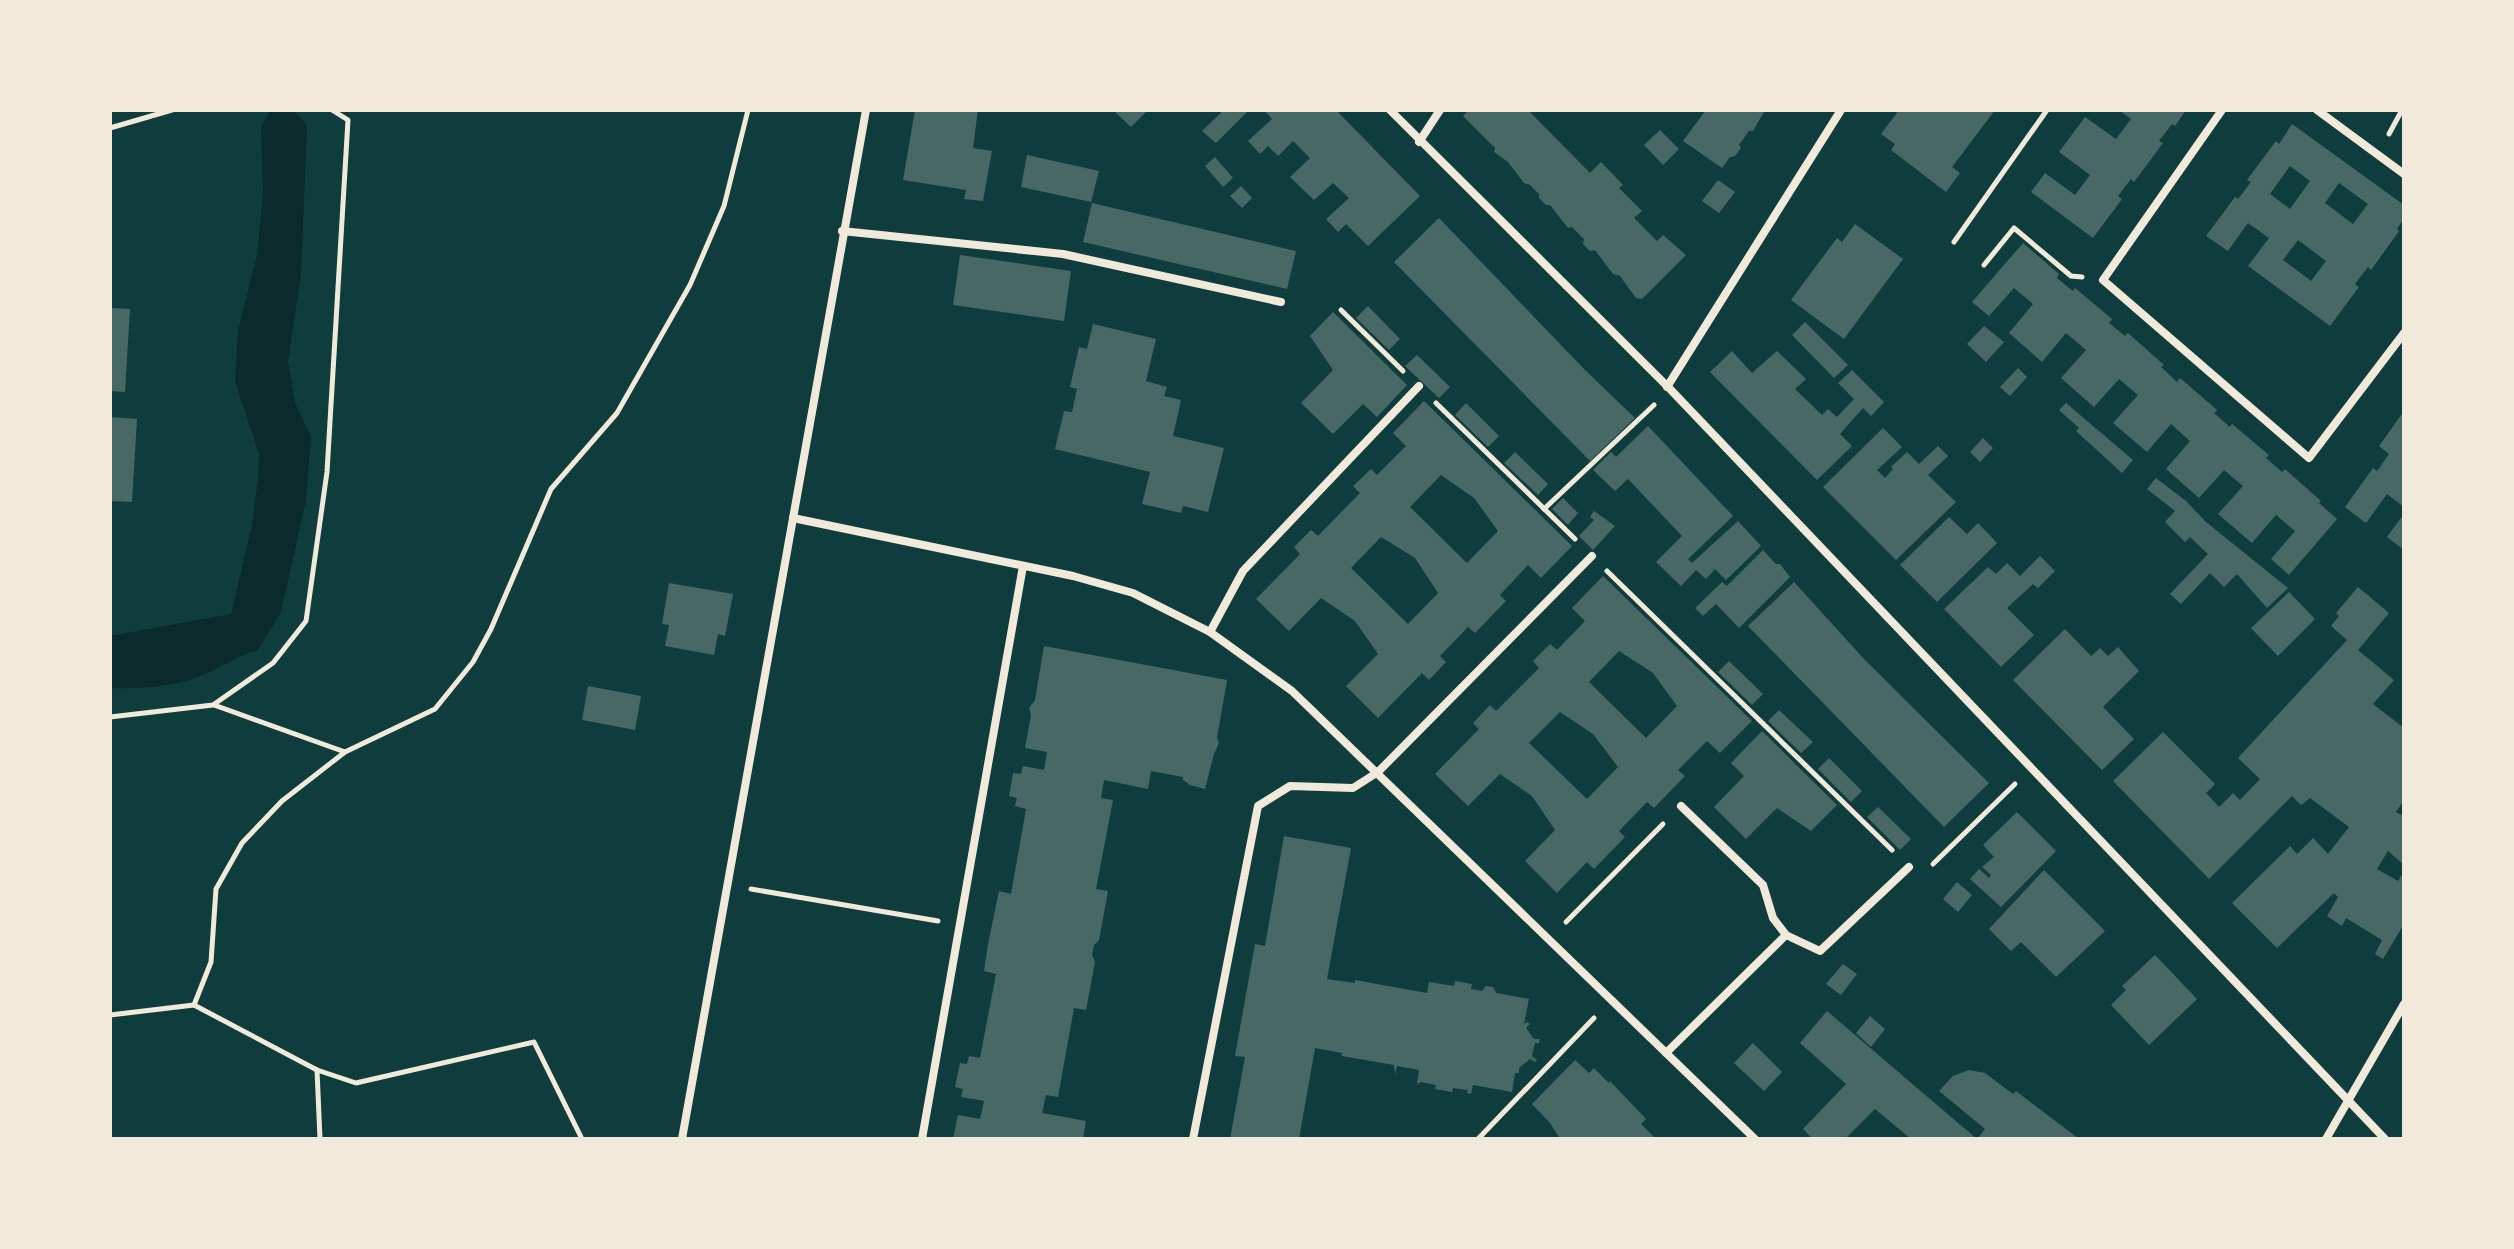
<svg xmlns="http://www.w3.org/2000/svg" width="2514" height="1249" viewBox="0 0 2514 1249" font-family="'Roboto Condensed',sans-serif">
	<style>
		.water { fill: #0a2a2b }
		.building { fill: #486865; fill-rule: evenodd }
		.lines { fill: none; stroke-linecap: round; stroke-linejoin: round }
		.path { stroke: #f1e9da; stroke-width: 5 }
		.minor { stroke: #f1e9da; stroke-width: 8 }
	</style>
	<rect width="100%" height="100%" fill="#0f3d3e"/>
	<!-- water -->
	<path class="water" d="M271,110H293L307,125L301,275L288,361L295,403L311,437L306,500L281,612L258,650C238,656 224,666 205,674C176,687 141,689 110,688V636L231,614L251,530L258,481L259,454L235,382L238,331L257,255L263,194L261,127Z"/>
	<!-- building -->
	<g class="building">
		<polygon points="915,110 978,110 973,148 992,151 983,201 964,199 966,190 903,180"/>
		<polygon points="1113,110 1148,110 1131,127"/>
		<polygon points="1224,110 1249,110 1216,143 1202,131"/>
		<polygon points="1264,110 1336,110 1420,196 1368,246 1346,224 1338,232 1326,219 1349,198 1333,183 1314,200 1290,177 1310,158 1293,141 1278,156 1268,146 1260,154 1248,141 1272,119"/>
		<polygon points="1469,110 1528,110 1590,173 1601,162 1623,185 1619,188 1642,211 1634,218 1657,241 1663,235 1686,255 1642,299 1636,298 1620,276 1613,274 1595,250 1590,251 1583,244 1584,239 1572,227 1568,228 1550,205 1546,205 1539,198 1539,194 1530,185 1524,183 1508,162 1494,152 1495,148 1463,116"/>
		<polygon points="1706,110 1765,110 1753,131 1749,131 1739,145 1741,148 1735,156 1730,157 1722,168 1683,141"/>
		<polygon points="1899,110 1995,110 1952,167 1960,173 1946,192 1891,150 1895,144 1881,134"/>
		<polygon points="2119,110 2186,110 2175,126 2172,124 2159,141 2163,143 2134,182 2131,179 2118,196 2122,199 2093,238 2031,192 2045,173 2075,195 2090,175 2059,152 2085,117 2116,139 2131,119"/>
		<path d="M2292,124L2404,205V218L2397,229L2399,231L2371,270L2368,267L2355,284L2359,287L2330,326L2248,266L2269,238L2248,223L2228,251L2206,236L2235,197L2238,199L2251,182L2247,180L2276,141L2279,144ZM2290,166L2310,181L2290,209L2270,194ZM2339,183L2368,204L2353,224L2325,203ZM2298,240L2326,261L2311,281L2283,260Z"/>
		<polygon points="1660,130 1679,149 1663,165 1644,145"/>
		<polygon points="1027,155 1099,171 1091,202 1021,187"/>
		<polygon points="1215,157 1233,178 1223,187 1205,166"/>
		<polygon points="1718,180 1735,192 1719,213 1702,201"/>
		<polygon points="1241,186 1252,198 1242,208 1230,196"/>
		<polygon points="1092,203 1296,251 1287,289 1083,242"/>
		<polygon points="1439,218 1584,369 1635,418 1590,461 1394,262"/>
		<polygon points="1855,224 1903,259 1844,339 1791,300 1837,238 1842,242"/>
		<polygon points="2023,243 2059,274 2057,278 2073,291 2075,288 2112,319 2109,323 2125,336 2128,333 2164,365 2161,367 2177,382 2180,378 2217,410 2214,413 2230,427 2232,424 2269,455 2266,458 2282,472 2285,469 2321,501 2319,503 2337,519 2289,575 2271,559 2295,531 2276,515 2252,543 2218,514 2243,486 2224,470 2199,498 2182,483 2166,469 2190,441 2171,424 2147,452 2113,423 2138,395 2119,379 2094,407 2061,378 2086,350 2066,333 2042,362 2009,333 2033,304 2014,288 1989,316 1972,302"/>
		<polygon points="960,255 1071,271 1064,321 953,305"/>
		<polygon points="1368,306 1400,339 1389,350 1356,318"/>
		<polygon points="110,308 130,309 125,392 110,391"/>
		<polygon points="1333,312 1407,385 1377,417 1363,404 1333,434 1301,403 1333,370 1310,336"/>
		<polygon points="1805,322 1848,365 1834,378 1792,335"/>
		<polygon points="1093,324 1156,339 1146,381 1167,387 1164,396 1181,400 1173,436 1224,448 1208,512 1183,506 1181,513 1142,504 1150,472 1055,449 1064,411 1072,412 1077,389 1070,387 1079,347 1087,349"/>
		<polygon points="1984,326 2004,342 1986,362 1967,344"/>
		<polygon points="1732,351 1752,373 1777,351 1806,379 1795,389 1822,415 1828,409 1837,417 1854,399 1838,383 1852,370 1884,402 1871,416 1863,408 1840,434 1852,446 1817,480 1710,372"/>
		<polygon points="1417,355 1450,387 1439,398 1405,366"/>
		<polygon points="2018,368 2027,377 2010,396 2000,387"/>
		<path d="M1424,401L1572,546L1541,578L1528,565L1500,595L1506,601L1475,633L1468,627L1440,656L1446,662L1429,680L1422,673L1378,718L1346,686L1378,654L1355,621L1321,598L1289,631L1256,599L1300,554L1294,547L1311,530L1318,536L1360,493L1353,486L1371,469L1377,475L1406,446L1393,433ZM1441,475L1474,498L1498,531L1467,563L1410,507ZM1381,537L1415,558L1438,593L1408,624L1351,568Z"/>
		<polygon points="1466,403 1499,436 1488,447 1455,415"/>
		<polygon points="2066,403 2133,460 2122,473 2076,431 2079,428 2059,410"/>
		<polygon points="2404,411 2404,457 2402,461 2404,462 2404,507 2387,494 2366,523 2345,507 2373,468 2377,471 2389,454 2379,446"/>
		<polygon points="110,417 137,419 132,502 110,501"/>
		<polygon points="1648,426 1733,516 1688,559 1692,563 1738,521 1761,546 1726,580 1715,569 1706,579 1696,570 1681,586 1656,562 1682,536 1628,479 1615,491 1593,470 1611,452 1616,457"/>
		<polygon points="1883,428 1902,447 1877,470 1885,478 1893,469 1891,467 1907,452 1919,464 1938,446 1948,456 1928,475 1956,502 1896,560 1823,487"/>
		<polygon points="1983,438 1993,448 1980,462 1970,452"/>
		<polygon points="1515,452 1548,484 1538,495 1504,463"/>
		<polygon points="2156,478 2186,501 2206,522 2288,588 2267,608 2237,574 2224,587 2210,573 2181,604 2170,594 2208,554 2190,537 2185,542 2165,522 2175,511 2147,489"/>
		<polygon points="1563,498 1578,513 1568,525 1552,509"/>
		<polygon points="1594,511 1615,526 1593,550 1579,536 1594,520 1590,517"/>
		<polygon points="2404,514 2404,550 2387,537"/>
		<polygon points="1949,517 1967,534 1978,523 1997,543 1937,602 1900,565"/>
		<polygon points="1763,550 1776,564 1780,564 1790,577 1739,628 1716,604 1703,616 1695,608 1722,582 1727,586"/>
		<polygon points="2040,556 2055,571 2038,588 2033,584 2007,608 2034,635 2001,667 1944,609 1988,567 1996,574 2007,563 2020,576"/>
		<path d="M1603,576L1752,721L1720,753L1707,741L1678,770L1685,776L1654,808L1647,802L1619,831L1625,837L1594,869L1587,862L1557,893L1525,861L1555,830L1532,796L1500,774L1468,806L1435,774L1479,729L1473,723L1490,705L1496,711L1539,668L1533,661L1550,644L1557,650L1585,621L1572,608ZM1619,651L1653,673L1677,706L1646,738L1589,682ZM1560,712L1593,734L1618,767L1587,799L1529,743Z"/>
		<polygon points="1794,582 1865,660 1989,783 1944,827 1748,626"/>
		<polygon points="669,583 733,594 725,636 718,634 714,655 665,646 669,625 662,624"/>
		<polygon points="2358,587 2389,613 2358,650 2394,680 2373,704 2404,728 2404,800 2396,812 2404,816 2404,865 2388,851 2377,869 2398,881 2404,871 2404,924 2383,959 2375,954 2382,940 2346,918 2342,926 2327,916 2338,897 2334,893 2277,948 2232,903 2290,846 2297,854 2313,838 2328,854 2349,827 2310,798 2301,805 2292,796 2209,879 2113,781 2163,732 2215,784 2206,793 2219,807 2233,793 2240,800 2260,779 2238,758 2347,640 2331,626 2339,616 2336,613"/>
		<polygon points="2289,592 2315,619 2278,656 2251,628"/>
		<polygon points="2065,629 2091,656 2100,648 2108,656 2118,647 2139,671 2103,707 2134,739 2102,770 2013,680"/>
		<polygon points="1044,646 1227,680 1217,738 1219,743 1214,754 1205,789 1190,785 1183,780 1183,777 1151,771 1148,789 1104,780 1101,798 1113,800 1096,889 1108,891 1099,940 1094,945 1092,955 1095,962 1086,1010 1074,1008 1058,1097 1046,1095 1042,1113 1086,1121 1083,1139 953,1139 958,1115 980,1119 984,1101 961,1097 963,1089 955,1087 960,1063 967,1064 969,1056 980,1058 996,974 984,971 988,944 999,891 1011,894 1022,832 1026,809 1015,806 1017,798 1009,796 1013,773 1021,774 1023,766 1044,770 1047,752 1025,748 1031,715 1029,708 1035,700"/>
		<polygon points="1729,661 1763,694 1752,705 1718,672"/>
		<polygon points="588,686 641,696 635,730 582,720"/>
		<polygon points="1779,710 1813,742 1801,753 1768,721"/>
		<polygon points="1762,731 1837,805 1811,831 1777,808 1746,839 1714,807 1744,776 1731,763"/>
		<polygon points="1829,758 1862,791 1851,802 1818,769"/>
		<polygon points="1878,807 1911,839 1900,850 1867,817"/>
		<polygon points="2017,812 2056,851 2001,907 1970,879 1979,869 1989,878 1991,875 1982,867 1994,857 1983,845"/>
		<polygon points="1284,836 1351,848 1327,979 1355,983 1355,980 1427,993 1429,982 1454,986 1455,981 1472,984 1471,989 1482,991 1486,986 1493,987 1496,993 1529,999 1524,1024 1527,1022 1530,1024 1526,1028 1534,1039 1540,1039 1539,1043 1535,1043 1532,1056 1537,1060 1535,1062 1530,1059 1519,1068 1519,1073 1515,1073 1512,1092 1473,1085 1471,1094 1467,1093 1468,1090 1453,1088 1452,1092 1435,1089 1436,1085 1421,1082 1417,1084 1419,1070 1397,1066 1395,1074 1394,1065 1342,1056 1342,1053 1315,1048 1299,1139 1230,1139 1245,1057 1235,1056 1255,944 1265,946"/>
		<polygon points="2044,870 2105,931 2056,977 2021,942 2011,951 1989,929"/>
		<polygon points="1957,882 1972,895 1958,912 1943,899"/>
		<polygon points="2155,955 2197,999 2149,1045 2111,1005 2126,990 2122,986"/>
		<polygon points="1843,964 1857,974 1841,995 1826,984"/>
		<polygon points="1827,1011 1903,1076 1977,1139 1911,1139 1875,1109 1845,1139 1813,1139 1803,1129 1846,1084 1800,1043"/>
		<polygon points="1870,1016 1885,1029 1871,1047 1856,1033"/>
		<polygon points="1753,1043 1782,1072 1764,1091 1734,1063"/>
		<polygon points="1575,1060 1589,1073 1594,1068 1609,1083 1610,1081 1646,1119 1641,1124 1656,1139 1560,1139 1550,1123 1532,1104"/>
		<polygon points="1969,1070 1985,1073 2013,1094 2016,1091 2079,1139 1981,1139 1979,1137 1985,1129 1939,1091 1953,1076"/>
	</g>
	<g class="lines">
		<!-- path -->
		<g class="path">
			<polyline points="110,128 172,110"/>
			<polyline points="2389,134 2402,110"/>
			<polyline points="1954,242 2047,110"/>
			<polyline points="1984,265 2014,228 2071,276 2082,277"/>
			<polyline points="1341,310 1403,371"/>
			<polyline points="1436,403 1575,539"/>
			<polyline points="1544,509 1654,405"/>
			<polyline points="1607,571 1892,850"/>
			<polyline points="214,705 345,752"/>
			<polyline points="110,717 213,705 273,663 306,621 327,472 348,120 332,110"/>
			<polyline points="1933,864 2015,784"/>
			<polyline points="751,889 938,921"/>
			<polyline points="1566,922 1663,824"/>
			<polyline points="194,1005 317,1070 356,1083 534,1042 582,1139"/>
			<polyline points="110,1015 194,1005 211,962 216,889 242,843 282,801 345,752 435,709 473,662 491,629 551,489 617,413 690,285 724,206 748,110"/>
			<polyline points="317,1070 320,1139"/>
			<polyline points="1478,1139 1594,1018"/>
		</g>
		<!-- minor -->
		<g class="minor">
			<polyline points="1390,110 1670,389 2385,1139"/>
			<polyline points="2222,110 2103,280 2309,458 2404,333"/>
			<polyline points="2317,110 2404,174"/>
			<polyline points="1419,142 1440,110"/>
			<polyline points="842,231 1063,254 1281,302"/>
			<polyline points="1667,387 1841,110"/>
			<polyline points="793,518 1073,576 1133,593 1210,632 1292,691 1755,1139"/>
			<polyline points="1210,632 1243,571 1419,386"/>
			<polyline points="1681,806 1763,885 1773,918 1786,935"/>
			<polyline points="1666,1053 1786,935 1820,951 1909,867"/>
			<polyline points="682,1139 866,110"/>
			<polyline points="922,1139 1023,566"/>
			<polyline points="1193,1139 1258,806 1290,786 1353,788 1378,772 1592,556"/>
			<polyline points="2326,1139 2404,1004"/>
		</g>
	</g>
	<!-- border -->
	<rect width="2514" height="1249" fill="none" stroke="#f1e9da" stroke-width="224"/>
</svg>
